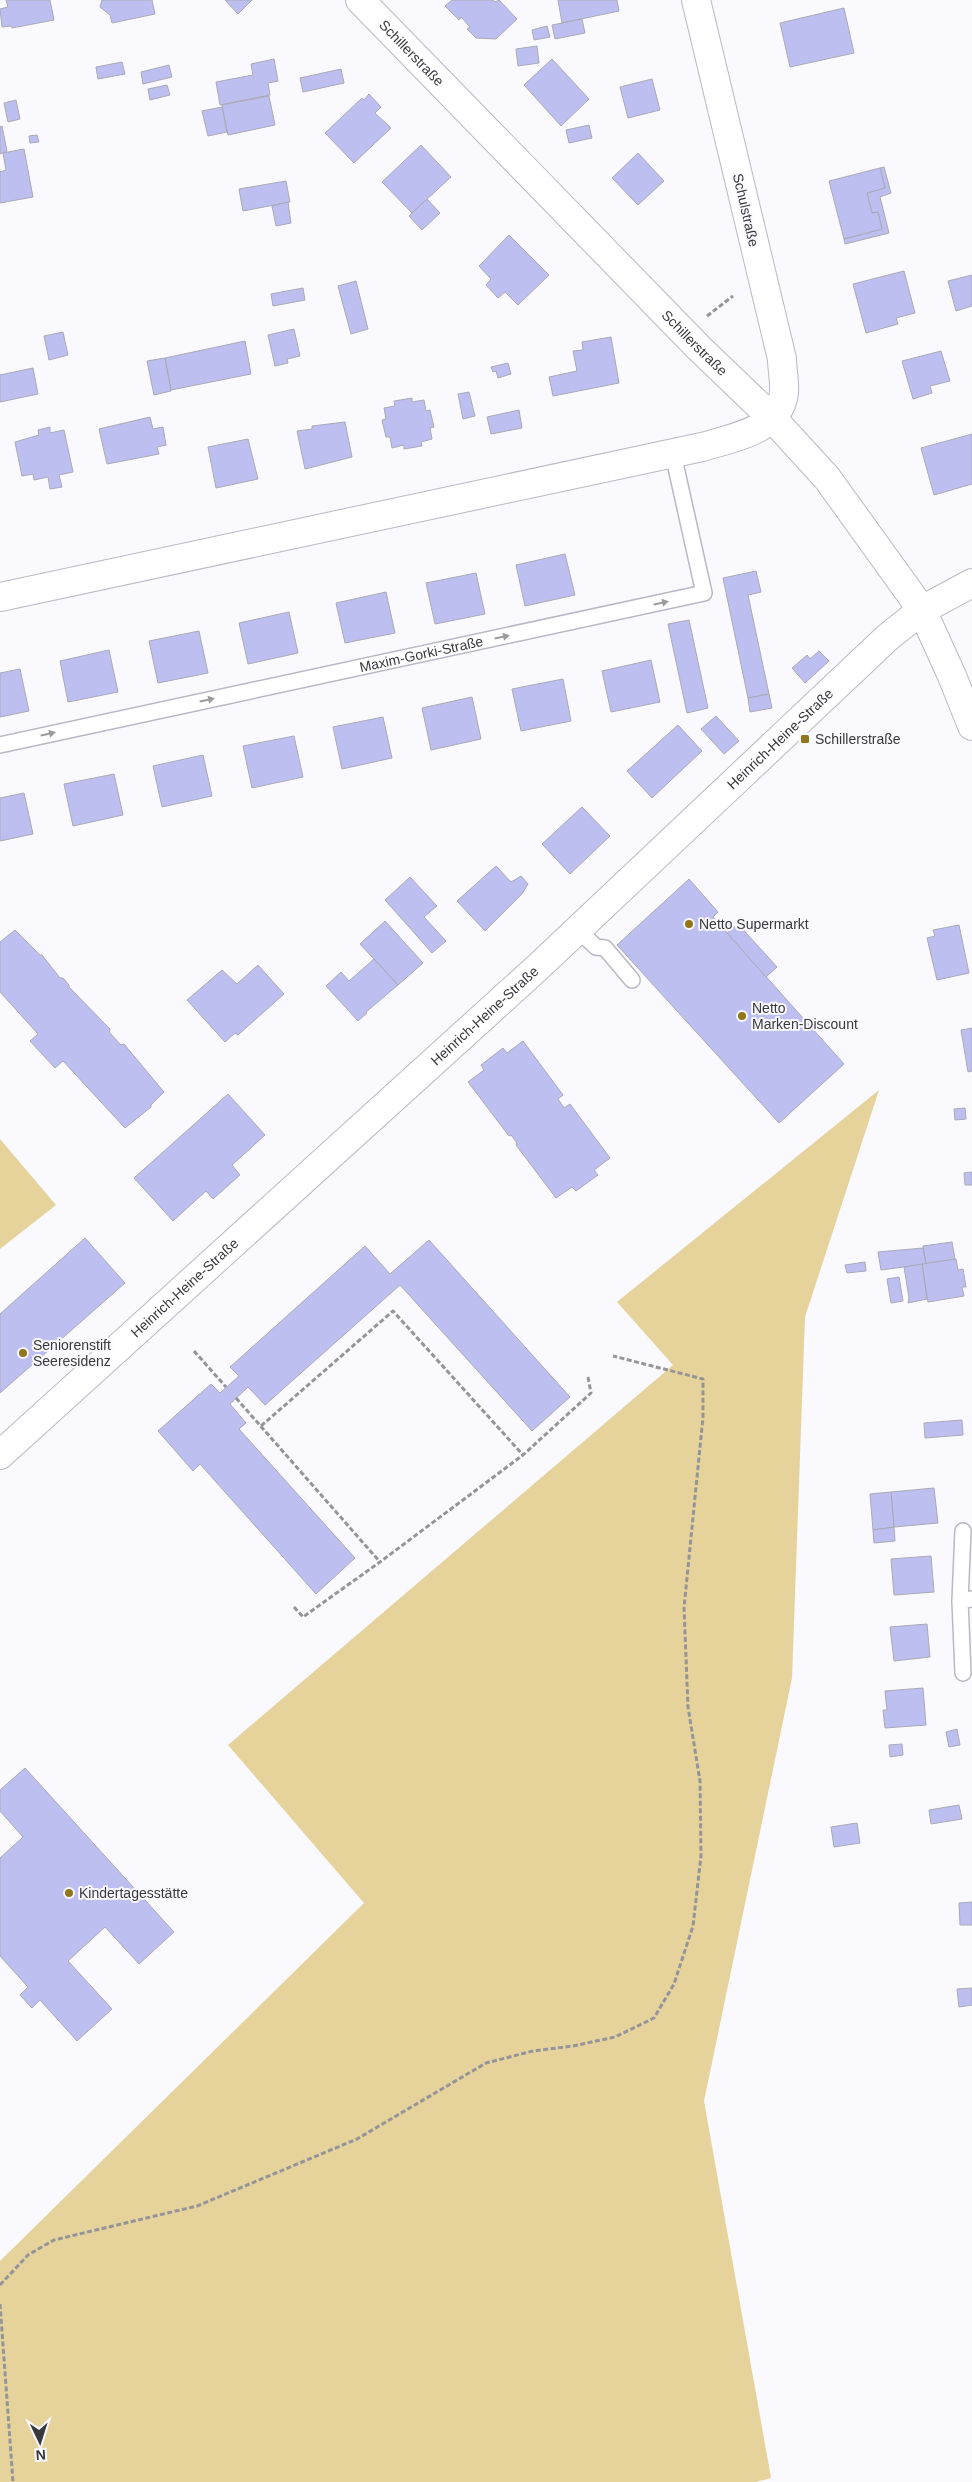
<svg xmlns="http://www.w3.org/2000/svg" width="972" height="2482" viewBox="0 0 972 2482" font-family="Arial,sans-serif">
	<style>
		.green { fill: #e6d39b }
		.building { fill: #bebff1; stroke: #a9aab5 }
		.lines { fill: none; stroke-linecap: round; stroke-linejoin: round }
		.service-casing { stroke: #b8b9c4; stroke-width: 18 }
		.minor-casing { stroke: #b8b9c4; stroke-width: 30 }
		.tertiary-casing { stroke: #b8b9c4; stroke-width: 30 }
		.path { stroke: #949499; stroke-width: 3; stroke-dasharray: 5 2.5; stroke-linecap: butt }
		.service { stroke: #fff; stroke-width: 15 }
		.minor { stroke: #fff; stroke-width: 28 }
		.tertiary { stroke: #fff; stroke-width: 28 }
		.oneway { fill: #9c9c9e }
		.poi-dot { fill: #91761c; stroke: #f9f9fe; stroke-width: 2 }
		.labels { text-anchor: middle; stroke-width: 4; stroke-linejoin: round; paint-order: stroke }
		.street-label { font-size: 14px; fill: #38383d; stroke: #f9f9fe }
		.poi-label { font-size: 14px; fill: #38383d; stroke: #f9f9fe; text-anchor: start }
	</style>
	<rect width="100%" height="100%" fill="#f9f9fe"/>
	<!-- green -->
	<g class="green">
		<polygon points="879,1090 805,1317 792,1678 704,2101 771,2478 756,2482 0,2482 0,2261 364,1903 228,1745 673,1365 617,1302"/>
		<polygon points="0,1139 56,1205 0,1249"/>
	</g>
	<!-- building -->
	<g class="building">
		<polygon points="6,0 50,0 54,20 12,28 11,26 2,27 0,9 8,7"/>
		<polygon points="102,0 152,0 155,14 112,23 110,15 100,7"/>
		<polygon points="225,0 252,0 238,14"/>
		<polygon points="452,0 493,0 495,2 499,0 517,19 496,39 476,38 467,29 470,27 461,17 459,20 445,6"/>
		<polygon points="558,0 617,0 619,11 562,23"/>
		<polygon points="844,8 854,53 790,67 780,23"/>
		<polygon points="582,19 585,33 555,39 552,25"/>
		<polygon points="547,26 550,37 534,40 532,30"/>
		<polygon points="537,46 539,63 518,66 516,49"/>
		<polygon points="274,59 278,81 268,83 270,95 220,105 216,82 253,75 251,64"/>
		<polygon points="552,59 589,99 561,126 524,85"/>
		<polygon points="122,62 125,74 98,79 96,67"/>
		<polygon points="169,65 172,77 143,84 141,72"/>
		<polygon points="341,69 344,83 303,92 300,78"/>
		<polygon points="652,79 660,110 628,118 620,87"/>
		<polygon points="167,85 170,95 150,100 148,89"/>
		<polygon points="369,94 381,107 375,113 391,128 354,163 325,133 362,98 364,100"/>
		<polygon points="269,96 275,125 228,135 222,105"/>
		<polygon points="16,100 20,119 8,122 4,103"/>
		<polygon points="222,107 227,132 208,136 202,111"/>
		<polygon points="589,125 592,138 569,143 566,130"/>
		<polygon points="2,126 7,151 0,154 0,127"/>
		<polygon points="37,135 39,142 30,143 29,136"/>
		<polygon points="421,145 451,177 412,213 382,182"/>
		<polygon points="24,149 33,197 0,203 0,172 6,170 3,153"/>
		<polygon points="638,153 664,181 638,205 612,178"/>
		<polygon points="884,167 891,193 880,197 889,233 845,244 844,239 882,229 878,212 872,213 867,193 885,188 880,168"/>
		<polygon points="880,168 885,188 867,193 872,213 878,212 882,229 844,239 829,181"/>
		<polygon points="286,181 290,202 243,211 239,189"/>
		<polygon points="427,199 440,213 422,230 409,216"/>
		<polygon points="288,202 291,223 276,226 272,206"/>
		<polygon points="509,235 549,275 518,305 505,292 498,298 486,285 491,279 479,266"/>
		<polygon points="904,271 915,313 896,318 898,324 866,333 853,284"/>
		<polygon points="972,275 972,306 956,311 948,281"/>
		<polygon points="356,281 368,329 351,334 338,286"/>
		<polygon points="303,288 305,300 273,306 271,294"/>
		<polygon points="294,329 300,356 287,359 288,363 275,366 268,335"/>
		<polygon points="63,332 68,355 49,360 44,336"/>
		<polygon points="611,337 619,383 553,396 549,377 577,371 573,351 583,350 582,342"/>
		<polygon points="245,341 251,374 171,390 165,358"/>
		<polygon points="941,351 950,381 930,386 932,393 913,399 902,361"/>
		<polygon points="165,358 171,391 154,395 147,361"/>
		<polygon points="508,363 511,374 498,378 496,371 493,372 491,367"/>
		<polygon points="33,368 38,394 0,402 0,375"/>
		<polygon points="469,392 475,416 463,419 458,394"/>
		<polygon points="412,398 412,402 424,400 426,411 430,410 434,427 430,428 432,439 421,442 422,446 404,449 404,445 392,448 390,437 386,437 382,420 386,419 384,408 395,406 394,401"/>
		<polygon points="519,410 522,428 491,434 487,417"/>
		<polygon points="150,417 153,429 163,427 166,445 157,447 159,454 107,464 99,429"/>
		<polygon points="345,422 352,457 305,469 297,431 312,429 312,426"/>
		<polygon points="50,427 50,433 64,430 73,472 59,475 62,487 50,489 48,477 34,480 33,474 22,476 15,442 39,435 38,430"/>
		<polygon points="972,434 972,484 934,495 921,448"/>
		<polygon points="248,439 258,479 216,488 208,447"/>
		<polygon points="565,554 575,595 525,606 516,565"/>
		<polygon points="756,571 761,592 748,595 769,694 748,698 723,578"/>
		<polygon points="476,573 485,614 435,624 426,583"/>
		<polygon points="386,592 395,633 345,643 336,603"/>
		<polygon points="289,612 298,653 248,664 239,623"/>
		<polygon points="689,620 708,708 687,713 668,624"/>
		<polygon points="199,631 208,673 158,683 149,641"/>
		<polygon points="109,650 118,692 68,702 60,661"/>
		<polygon points="819,651 829,661 805,683 792,668 807,655 810,659"/>
		<polygon points="651,660 660,702 611,712 602,671"/>
		<polygon points="20,669 29,711 0,717 0,673"/>
		<polygon points="563,679 571,721 521,731 512,689"/>
		<polygon points="769,694 772,708 750,712 748,698"/>
		<polygon points="472,697 481,739 431,750 422,708"/>
		<polygon points="716,716 739,741 724,754 701,729"/>
		<polygon points="383,717 392,758 342,769 333,727"/>
		<polygon points="678,725 702,751 652,798 627,771"/>
		<polygon points="294,736 303,777 252,788 243,746"/>
		<polygon points="203,755 212,796 162,807 153,766"/>
		<polygon points="114,774 123,815 73,826 64,784"/>
		<polygon points="24,793 33,834 0,841 0,798"/>
		<polygon points="582,807 610,836 570,874 542,844"/>
		<polygon points="496,866 511,882 521,876 528,884 522,894 485,931 457,901"/>
		<polygon points="410,877 437,906 424,917 446,941 432,953 385,900"/>
		<polygon points="689,879 718,912 713,917 844,1064 779,1123 617,945"/>
		<polygon points="385,921 423,963 398,985 360,944"/>
		<polygon points="738,924 777,967 766,977 727,933"/>
		<polygon points="959,925 969,973 937,980 927,938 935,936 933,930"/>
		<polygon points="15,930 40,955 42,955 60,978 63,978 69,985 69,987 110,1029 109,1032 121,1045 124,1044 164,1092 151,1105 151,1107 125,1128 63,1061 55,1068 30,1041 38,1034 0,992 0,942"/>
		<polygon points="374,959 398,985 366,1012 367,1013 358,1021 326,986 341,972 349,981"/>
		<polygon points="258,965 284,994 238,1035 235,1033 225,1042 187,1000 222,970 237,984"/>
		<polygon points="972,1028 972,1071 968,1072 961,1030"/>
		<polygon points="523,1041 563,1095 558,1099 564,1108 570,1104 610,1158 594,1170 598,1175 576,1191 572,1187 556,1198 516,1145 517,1143 511,1135 509,1136 468,1082 484,1070 481,1065 503,1048 507,1053"/>
		<polygon points="228,1094 265,1135 232,1165 240,1175 213,1199 206,1191 173,1221 134,1178"/>
		<polygon points="965,1108 966,1119 955,1120 954,1109"/>
		<polygon points="972,1172 972,1185 965,1185 964,1173"/>
		<polygon points="85,1238 125,1283 0,1393 0,1314"/>
		<polygon points="429,1240 570,1397 532,1431 400,1285 265,1405 248,1387 230,1404 246,1423 239,1429 355,1558 316,1594 200,1464 193,1471 158,1431 211,1384 220,1393 239,1376 230,1367 365,1246 390,1274"/>
		<polygon points="952,1242 955,1259 926,1264 923,1246"/>
		<polygon points="923,1248 926,1264 881,1270 878,1252"/>
		<polygon points="956,1259 958,1270 963,1269 966,1287 962,1287 964,1296 928,1302 922,1264"/>
		<polygon points="865,1262 866,1271 847,1273 845,1265"/>
		<polygon points="922,1264 927,1299 908,1303 909,1298 904,1267"/>
		<polygon points="899,1277 903,1301 891,1303 887,1279"/>
		<polygon points="962,1420 963,1435 925,1438 924,1423"/>
		<polygon points="934,1488 938,1523 894,1527 891,1492"/>
		<polygon points="891,1492 894,1527 873,1530 870,1494"/>
		<polygon points="894,1527 895,1541 874,1543 873,1530"/>
		<polygon points="931,1556 934,1592 894,1595 891,1559"/>
		<polygon points="927,1624 930,1657 894,1661 890,1627"/>
		<polygon points="923,1688 926,1725 885,1728 883,1710 887,1710 885,1691"/>
		<polygon points="957,1729 960,1745 949,1747 946,1732"/>
		<polygon points="902,1744 903,1755 890,1757 889,1745"/>
		<polygon points="25,1768 174,1932 139,1964 105,1927 68,1961 112,2009 77,2041 40,2000 32,2008 20,1995 28,1987 0,1956 0,1858 23,1837 0,1811 0,1790"/>
		<polygon points="959,1805 962,1819 931,1824 929,1810"/>
		<polygon points="857,1823 860,1843 834,1847 831,1827"/>
		<polygon points="972,1902 972,1925 960,1925 959,1903"/>
		<polygon points="972,1988 972,2005 959,2007 957,1989"/>
	</g>
	<g class="lines">
		<defs>
			<g id="service">
				<path id="s1" d="M0,745L704,593L673,454"/>
				<polyline points="578,930 596,947 605,948 632,980"/>
				<polyline points="960,1601 963,1531"/>
				<polyline points="963,1673 960,1601 972,1599"/>
			</g>
			<g id="minor">
				<path d="M0,597L702,447C732,438 779,431 784,393C785,382 782,369 782,359L696,0"/>
				<path id="s2" d="M0,1455L537,968L888,637L922,610"/>
			</g>
			<g id="tertiary">
				<path id="s3" d="M360,0L699,348L773,419L827,478L922,610L952,676L972,726"/>
				<polyline points="922,610 972,583"/>
			</g>
		</defs>
		<!-- service casing -->
		<use href="#service" class="service-casing"/>
		<!-- minor casing -->
		<use href="#minor" class="minor-casing"/>
		<!-- tertiary casing -->
		<use href="#tertiary" class="tertiary-casing"/>
		<!-- path -->
		<g class="path">
			<polyline points="707,316 733,296"/>
			<polyline points="194,1351 226,1387"/>
			<polyline points="236,1398 380,1562"/>
			<polyline points="261,1426 393,1311 523,1455"/>
			<polyline points="294,1607 303,1617 380,1562 523,1455 591,1393 588,1377"/>
			<polyline points="0,2285 28,2255 54,2240 197,2206 357,2139 486,2063 533,2051 573,2046 615,2037 654,2018 674,1984 693,1926 701,1856 700,1781 688,1707 684,1608 703,1417 703,1379 613,1356"/>
			<polyline points="0,2304 13,2482"/>
		</g>
		<!-- service -->
		<use href="#service" class="service"/>
		<!-- minor -->
		<use href="#minor" class="minor"/>
		<!-- tertiary -->
		<use href="#tertiary" class="tertiary"/>
	</g>
	<!-- one-way arrows -->
	<defs><path id="oneway-solid" d="M-6-.8H1V-3.2L6.5 0L1 3.2V.8H-6Z" transform="scale(1.25)"/></defs>
	<g class="oneway">
		<use href="#oneway-solid" transform="translate(661 603) rotate(-12)"/>
		<use href="#oneway-solid" transform="translate(502 637) rotate(-12)"/>
		<use href="#oneway-solid" transform="translate(207 700) rotate(-12)"/>
		<use href="#oneway-solid" transform="translate(48 734) rotate(-12)"/>
	</g>
	<!-- markers -->
	<g class="poi-dot">
		<rect x="800" y="734" width="10" height="10" rx="2.5"/>
		<circle cx="689" cy="924" r="5"/>
		<circle cx="742" cy="1016" r="5"/>
		<circle cx="23" cy="1353" r="5"/>
		<circle cx="69" cy="1893" r="5"/>
	</g>
	<g class="labels">
		<!-- street labels -->
		<g class="street-label">
			<text dy="5" stroke="none"><textPath href="#s3" startOffset="74">Schillerstraße</textPath></text>
			<text transform="translate(746 210) rotate(77)" y="5">Schulstraße</text>
			<text dy="5" stroke="none"><textPath href="#s3" startOffset="479">Schillerstraße</textPath></text>
			<text dy="5" stroke="none"><textPath href="#s1" startOffset="431">Maxim-Gorki-Straße</textPath></text>
			<text dy="5" stroke="none"><textPath href="#s2" startOffset="1059">Heinrich-Heine-Straße</textPath></text>
			<text dy="5" stroke="none"><textPath href="#s2" startOffset="654">Heinrich-Heine-Straße</textPath></text>
			<text dy="5" stroke="none"><textPath href="#s2" startOffset="249">Heinrich-Heine-Straße</textPath></text>
		</g>
		<!-- poi labels -->
		<g class="poi-label">
			<text x="815" y="744">Schillerstraße</text>
			<text x="699" y="929">Netto Supermarkt</text>
			<text x="752" y="1013">Netto<tspan x="752" dy="16">Marken-Discount</tspan></text>
			<text x="33" y="1350">Seniorenstift<tspan x="33" dy="16">Seeresidenz</tspan></text>
			<text x="79" y="1898">Kindertagesstätte</text>
		</g>
	</g>
	<!-- north arrow -->
	<g transform="translate(40 2442) rotate(176)" stroke="#f9f9fe" stroke-width="4" paint-order="stroke">
	<path d="M0-4L9 19L0 12L-9 19Z" fill="#38383d"/>
	<text y="-8" font-size="14" font-weight="bold" text-anchor="middle" fill="#38383d">N</text>
	</g>
</svg>
